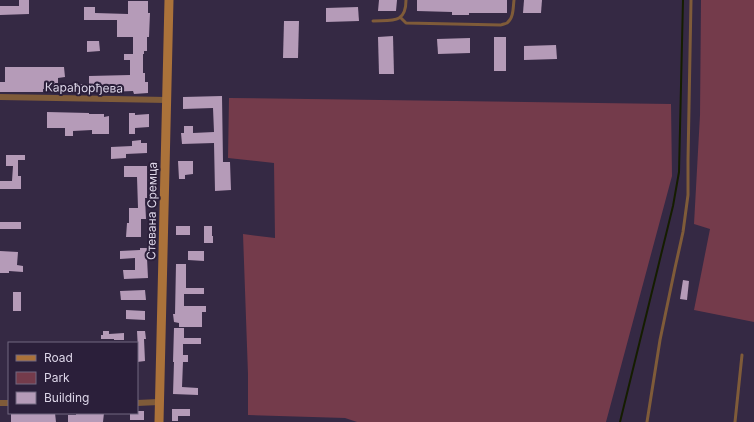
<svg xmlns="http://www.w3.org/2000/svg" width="754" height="422" viewBox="0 0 754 422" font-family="Inter,sans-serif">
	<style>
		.green { fill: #743b4b }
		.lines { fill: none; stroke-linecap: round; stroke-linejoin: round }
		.stream { stroke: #151d00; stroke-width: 2 }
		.building { fill: #b59bb8 }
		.lane { stroke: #7f5b39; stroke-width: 3 }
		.street { stroke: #7f5b39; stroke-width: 6 }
		.secondary { stroke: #ab723a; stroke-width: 9 }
		.labels { text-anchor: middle; stroke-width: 4; stroke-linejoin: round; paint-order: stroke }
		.street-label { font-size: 12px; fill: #ddd6e8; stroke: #2b1f3a }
	</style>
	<rect width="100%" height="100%" fill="#352944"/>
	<!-- green -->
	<g class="green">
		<polygon points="701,0 754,0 754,322 694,310 710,229 694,224 700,115"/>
		<polygon points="229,98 671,104 672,176 606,422 357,422 345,418 248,415 248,374 243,234 275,238 274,163 228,158"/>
	</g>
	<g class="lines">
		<!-- stream -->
		<polyline class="stream" points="620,422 673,206 679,172 683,0"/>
	</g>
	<!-- building -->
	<g class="building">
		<polygon points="19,0 29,0 29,14 0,15 0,6 19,6"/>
		<polygon points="379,0 397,0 396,11 378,11"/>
		<polygon points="417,0 507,0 507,13 469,13 469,15 452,15 452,12 417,11"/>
		<polygon points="524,0 542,0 541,13 523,13"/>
		<polygon points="128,1 148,1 148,13 150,13 149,37 147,37 147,51 144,51 144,54 143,54 143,73 145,73 145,82 148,82 148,93 134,94 133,91 107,92 107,93 101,93 101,89 89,89 89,76 130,75 130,60 124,60 124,54 133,54 133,37 117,37 117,20 84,20 84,7 95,7 95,13 128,14"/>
		<polygon points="358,7 359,21 326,22 326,8"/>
		<polygon points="284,21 299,21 298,58 283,58"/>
		<polygon points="393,36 394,74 379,74 378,37"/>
		<rect x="494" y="37" width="12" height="34"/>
		<polygon points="470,38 470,53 438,54 437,39"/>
		<polygon points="87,41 99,41 100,51 87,52"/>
		<polygon points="556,45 557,59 524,60 524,46"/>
		<polygon points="5,67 64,67 65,77 58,78 58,83 55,83 55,89 43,89 43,92 0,92 0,82 5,82"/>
		<rect x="70" y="84" width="19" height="9"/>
		<polygon points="222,96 223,162 230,162 231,190 215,191 214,143 182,144 181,133 184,133 184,126 193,126 193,133 214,132 213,108 183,109 183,97"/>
		<polygon points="47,112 89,113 89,114 104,114 104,117 109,116 109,134 92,134 92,130 73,131 73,136 65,136 65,128 47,128"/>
		<polygon points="129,113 135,113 135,115 149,114 149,127 135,128 135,134 129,134"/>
		<polygon points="141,140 141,143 147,143 147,153 126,154 126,158 111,159 111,147 132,146 132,141"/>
		<polygon points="6,155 25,155 25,160 18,160 18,176 21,176 21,189 0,189 0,181 12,181 13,166 6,166"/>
		<polygon points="178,161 193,161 193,174 185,175 185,179 179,179"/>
		<polygon points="124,166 147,166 147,198 145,198 146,219 141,219 141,237 126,237 127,223 129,223 129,208 138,208 137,177 124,177"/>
		<rect x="0" y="222" width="21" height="7"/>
		<rect x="176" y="226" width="14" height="9"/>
		<polygon points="204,226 212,226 212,236 213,236 213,243 204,243"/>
		<polygon points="140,248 148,248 148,258 147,258 148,278 124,279 123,270 135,270 135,258 120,259 120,251 140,250"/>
		<polygon points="0,251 18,252 17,265 23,266 23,272 9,271 9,273 0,273"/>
		<polygon points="188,251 204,251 204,261 188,260"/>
		<polygon points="176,264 186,264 186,288 204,288 204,294 184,294 184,306 206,306 206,312 202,312 202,327 179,327 179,323 174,322 173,314 175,314"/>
		<polygon points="683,280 689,281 687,300 680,299"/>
		<polygon points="145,290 146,300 121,300 120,291"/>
		<rect x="13" y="292" width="8" height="19"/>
		<polygon points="126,310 145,311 145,320 126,319"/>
		<polygon points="174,328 184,328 184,338 201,338 201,344 183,344 183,355 188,355 188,362 183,362 182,387 198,388 198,395 173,394 174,362 173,362"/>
		<polygon points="103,331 109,331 109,334 124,333 124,340 114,340 114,339 101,339 101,335 103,335"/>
		<polygon points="137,331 145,331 146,339 144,339 145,361 137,362 137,350 138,350"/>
		<polygon points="172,409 190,409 190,416 178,416 178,421 172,421"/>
		<polygon points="137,411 144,411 144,420 130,420 130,413 137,413"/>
		<polygon points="11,413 55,413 56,422 11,422"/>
		<polygon points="76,413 104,413 103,422 68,422 68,415 76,415"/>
	</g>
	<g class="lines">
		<!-- lane -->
		<g class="lane">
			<path d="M401,18L406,23L501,25C503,24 505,24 507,23C514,18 513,7 514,0"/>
			<path d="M373,21C392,20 406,24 406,0"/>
			<polyline points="647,422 660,340 675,268 683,232 688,195 688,160 691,0"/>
			<polyline points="735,422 742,355"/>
		</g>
		<!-- street -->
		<g class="street">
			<polyline points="0,97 167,100"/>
			<polyline points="0,403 9,403"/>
			<polyline points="137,403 159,402"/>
		</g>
		<!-- secondary -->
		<polyline class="secondary" points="159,422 169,0"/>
	</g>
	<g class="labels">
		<!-- street labels -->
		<g class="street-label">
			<text transform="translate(84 88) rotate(1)" y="4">Карађорђева</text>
			<text transform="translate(152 211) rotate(-89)" y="4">Стевана Сремца</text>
		</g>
	</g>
	<!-- legend -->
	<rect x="8" y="342" width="130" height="72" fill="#2b1f3a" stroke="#726880"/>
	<rect x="16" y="355" width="20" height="6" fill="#ab723a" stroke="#726880"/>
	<text x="44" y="362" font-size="12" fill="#ddd6e8">Road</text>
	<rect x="16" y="372" width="20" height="12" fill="#743b4b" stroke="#726880"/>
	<text x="44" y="382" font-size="12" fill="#ddd6e8">Park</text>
	<rect x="16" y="392" width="20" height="12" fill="#b59bb8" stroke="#726880"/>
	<text x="44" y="402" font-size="12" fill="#ddd6e8">Building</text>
</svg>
